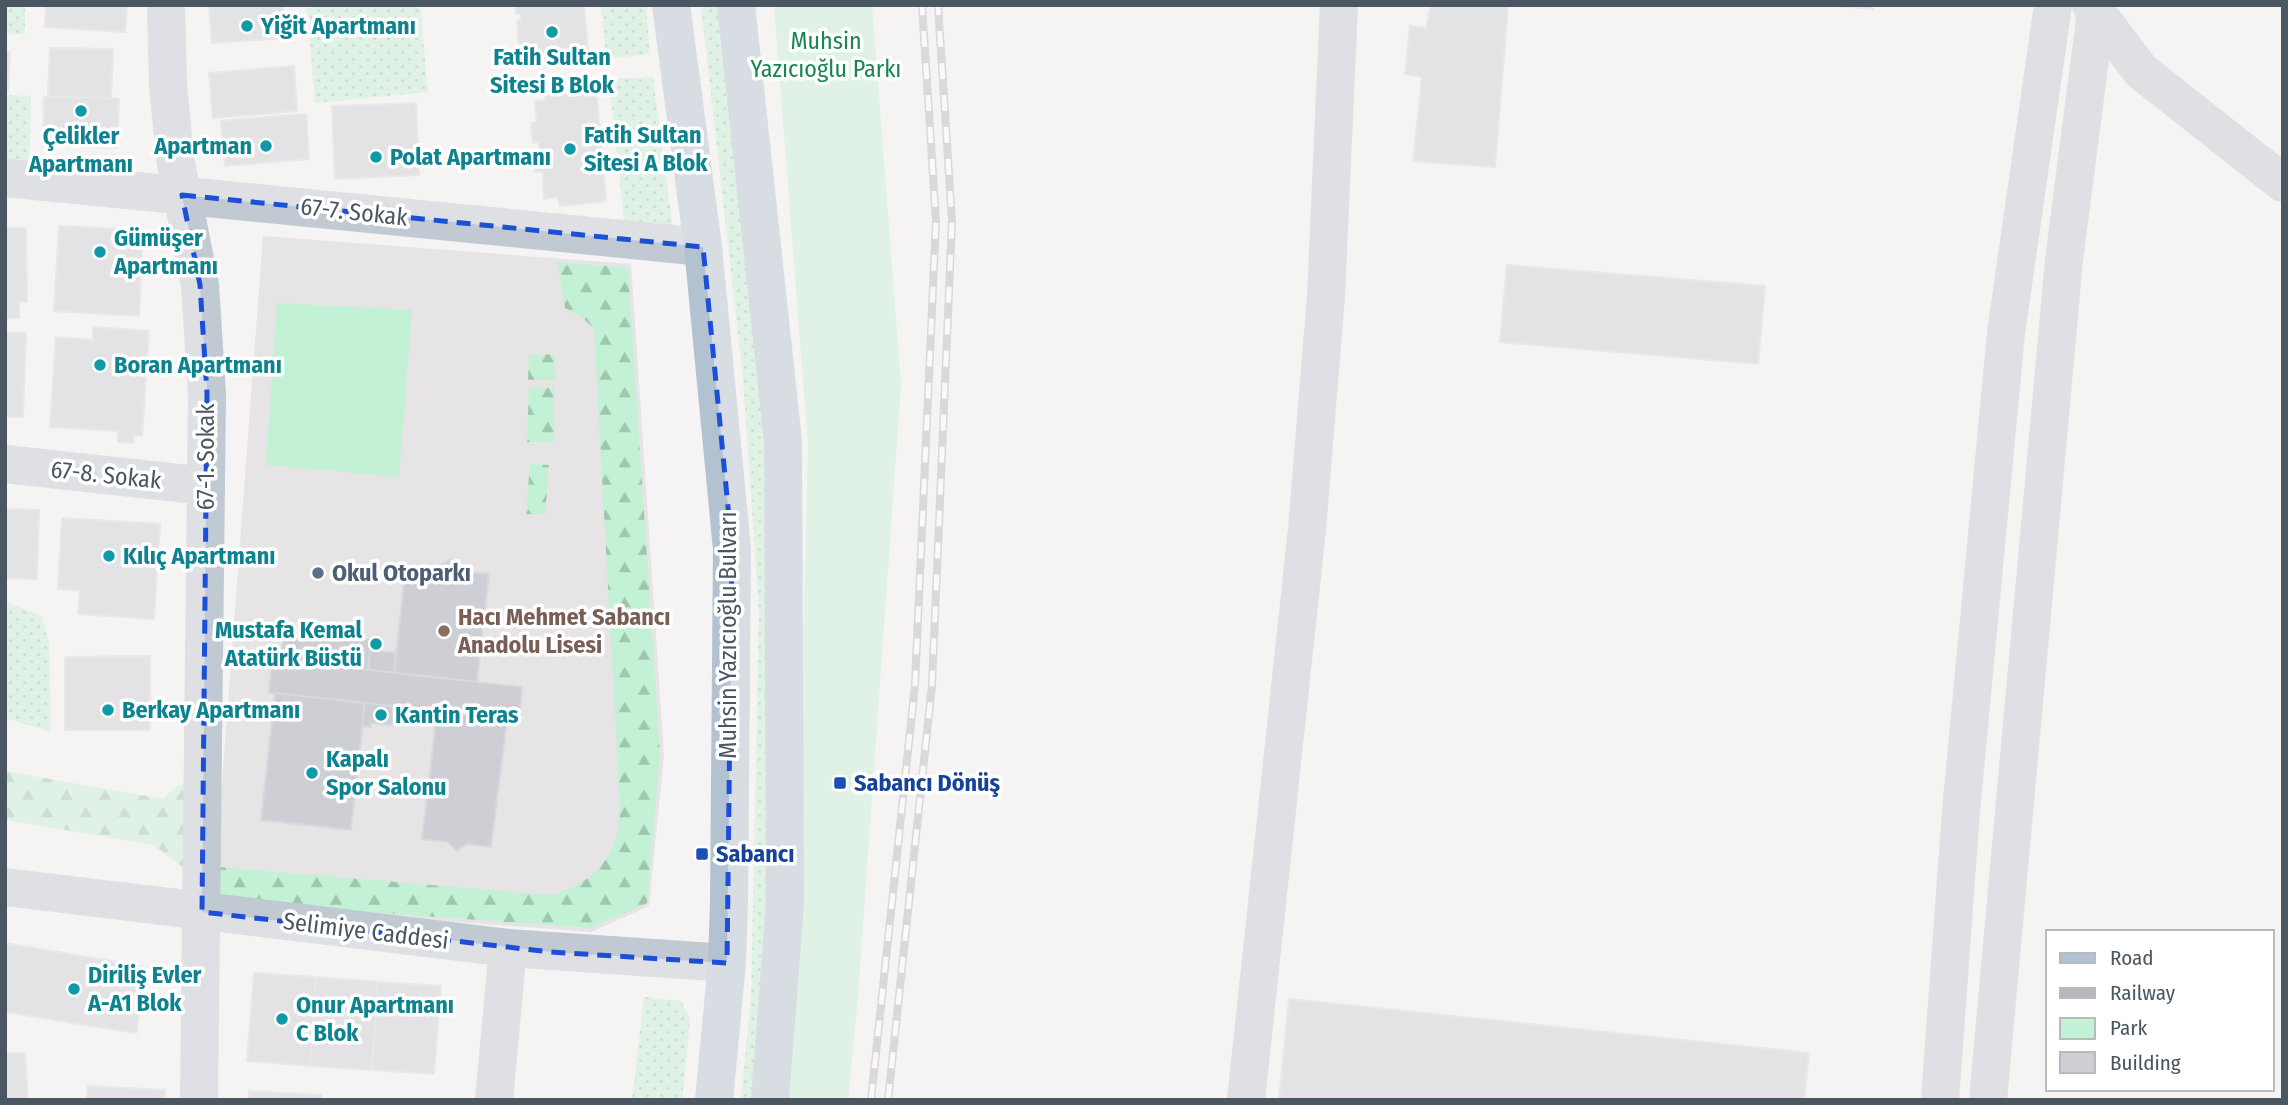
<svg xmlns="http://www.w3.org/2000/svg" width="2288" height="1105" viewBox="0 0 2288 1105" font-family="'Fira Sans Condensed',sans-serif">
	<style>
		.education { fill: #e6e4e5 }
		.grass { fill: url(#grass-dots) }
		.forest { fill: url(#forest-firs) }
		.park { fill: #c3f1d5 }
		.building { fill: #cdcfd5; stroke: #d7d9de; stroke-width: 2 }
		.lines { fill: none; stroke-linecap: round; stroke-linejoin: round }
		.minor { stroke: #c1cad2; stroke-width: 38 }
		.major { stroke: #b3c2d1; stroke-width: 38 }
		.rail-casing { stroke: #b5b8bd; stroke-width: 8 }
		.rail { stroke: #fff; stroke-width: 5; stroke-dasharray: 16; stroke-linecap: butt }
		.marked { fill: none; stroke: #1d4ed8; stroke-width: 5; stroke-dasharray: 14 9; stroke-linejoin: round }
		.culture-dot { fill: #0f9aa8; stroke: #fff; stroke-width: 2.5 }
		.service-dot { fill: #5c6f8a; stroke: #fff; stroke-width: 2.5 }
		.education-dot { fill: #8d6e63; stroke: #fff; stroke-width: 2.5 }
		.transit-dot { fill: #1a4fb4; stroke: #fff; stroke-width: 2.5 }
		.labels { text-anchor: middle; stroke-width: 7; stroke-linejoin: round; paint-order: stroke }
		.culture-label { font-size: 24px; font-weight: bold; fill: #0d838f; stroke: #fff; text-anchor: start }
		.park-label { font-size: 24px; fill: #17864f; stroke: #fff }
		.street-label { font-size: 24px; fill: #4a5661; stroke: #fff }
		.service-label { font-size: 24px; font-weight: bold; fill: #4e5e75; stroke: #fff; text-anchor: start }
		.education-label { font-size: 24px; font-weight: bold; fill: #785e54; stroke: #fff; text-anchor: start }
		.transit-label { font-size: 24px; font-weight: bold; fill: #164399; stroke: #fff; text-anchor: start }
	</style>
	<defs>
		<pattern id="grass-dots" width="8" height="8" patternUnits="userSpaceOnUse" patternTransform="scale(1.75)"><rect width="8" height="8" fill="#c3f1d5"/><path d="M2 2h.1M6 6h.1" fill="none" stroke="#a0c6b0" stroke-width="1.8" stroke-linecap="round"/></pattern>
		<pattern id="forest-firs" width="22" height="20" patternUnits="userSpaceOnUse" patternTransform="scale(1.75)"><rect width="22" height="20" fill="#c3f1d5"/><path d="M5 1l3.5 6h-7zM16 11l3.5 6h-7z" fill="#a0c6b0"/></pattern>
	</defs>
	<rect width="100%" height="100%" fill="#f5f3f3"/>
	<!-- education -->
	<polygon class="education" points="263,236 631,264 664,755 649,906 591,932 213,904"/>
	<!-- grass -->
	<g class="grass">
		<rect x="5" y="5" width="20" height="29"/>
		<polygon points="307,5 420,5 428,92 315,103"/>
		<polygon points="601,5 646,5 650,54 606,59"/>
		<polygon points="701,5 719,5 772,501 777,814 759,1100 741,1100 751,998 759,611 743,379"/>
		<polygon points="653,77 673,230 625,228 609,79"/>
		<polygon points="5,95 31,96 29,163 5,163"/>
		<polygon points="5,602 42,616 49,643 51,732 5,718"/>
		<polygon points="644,997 681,1001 690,1020 682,1100 632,1100"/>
	</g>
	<!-- forest -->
	<g class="forest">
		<path d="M557,262L628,268L660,754L647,903L591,928L216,901L219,867L549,895C594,886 620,854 620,808L594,329L582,317L565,308Z"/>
		<polygon points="555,354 555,380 528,380 529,355"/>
		<polygon points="529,387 554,388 554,442 527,442"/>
		<polygon points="530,464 549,465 545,515 526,514"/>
		<polygon points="5,771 163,799 176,787 196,779 190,873 154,845 5,820"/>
	</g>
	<!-- park -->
	<g class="park">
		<polygon points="774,5 872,5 901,384 858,996 848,1100 786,1100 795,984 808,445"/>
		<polygon points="277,303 412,310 399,477 266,465"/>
	</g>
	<!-- building -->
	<g class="building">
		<polygon points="46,5 127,5 125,32 45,27"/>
		<polygon points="209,5 282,5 285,38 212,43"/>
		<polygon points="515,5 584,5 589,64 542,68 542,60 528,61 527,44 519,45 517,20 521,20 520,14 516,14"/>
		<polygon points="1431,5 1508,5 1495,167 1413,161 1422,77 1405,74 1410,26 1426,28"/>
		<polygon points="1824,5 1873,5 1873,9"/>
		<polygon points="50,48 113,49 111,98 48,96"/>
		<polygon points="5,52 10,52 8,91 5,91"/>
		<polygon points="294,66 297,111 213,118 209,73"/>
		<polygon points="596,88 606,201 560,206 558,197 544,199 543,172 535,172 534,151 539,151 539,142 533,143 531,123 537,122 535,101 545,100 544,92"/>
		<polygon points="44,97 119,99 117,148 43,145"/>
		<polygon points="416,103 419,175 335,179 332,106"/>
		<polygon points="306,114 309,159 225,166 221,121"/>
		<polygon points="59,226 143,230 139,316 54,311"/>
		<polygon points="5,228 26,228 27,302 19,302 19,318 5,318"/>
		<polygon points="1507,265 1765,286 1758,364 1500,342"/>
		<polygon points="93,327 149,331 142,436 134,435 134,443 118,442 118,431 50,427 56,337 93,340"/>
		<polygon points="5,332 26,333 23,417 5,417"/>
		<polygon points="5,509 39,510 37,579 5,578"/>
		<polygon points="62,518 160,524 154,619 78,614 80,590 58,589"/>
		<polygon points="451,559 463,571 489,574 477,682 394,673 406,565 436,568"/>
		<polygon points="284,630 372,640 368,670 281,659"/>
		<polygon points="370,650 396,653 394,673 368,670"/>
		<polygon points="150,656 150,730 65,730 65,657"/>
		<polygon points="272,659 522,687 519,721 269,693"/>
		<polygon points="275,693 365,703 351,830 261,820"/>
		<polygon points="365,703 400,707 398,726 371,723 371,727 362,726"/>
		<polygon points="437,712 507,720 491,847 467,844 457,851 448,842 422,839"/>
		<polygon points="5,943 147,967 136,1033 5,1012"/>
		<polygon points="254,973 316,977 310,1066 247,1061"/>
		<polygon points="316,977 378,982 372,1070 310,1066"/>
		<polygon points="378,982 441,986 434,1074 372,1070"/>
		<polygon points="1289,999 1809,1053 1804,1100 1279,1100"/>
		<polygon points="5,1053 25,1053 28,1100 5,1100"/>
		<polygon points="88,1086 165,1090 164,1100 87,1100"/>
		<polygon points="249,1091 321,1095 321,1100 249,1100"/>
	</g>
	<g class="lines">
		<!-- minor -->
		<g class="minor">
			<polyline points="166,5 168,85 175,158 200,285 207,393 199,1100"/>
			<polyline points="2091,5 2141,71 2283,183"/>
			<polyline points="5,178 703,247"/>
			<polyline points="5,464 206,486"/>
			<polyline points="5,887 508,948 727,963"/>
			<polyline points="494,1100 508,948"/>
			<polyline points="1246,1100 1307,529 1326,296 1339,5"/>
			<polyline points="1940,1100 1961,811 2006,333 2053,5"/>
			<polyline points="1988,1100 2064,260 2096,12"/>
		</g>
		<!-- major -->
		<g class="major">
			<polyline points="671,5 703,247 732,549 729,902 727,963 714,1100"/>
			<polyline points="736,5 783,441 785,904 770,1100"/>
		</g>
		<defs>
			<g id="rail">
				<polyline points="871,1100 915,685 936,221 922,5"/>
				<polyline points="888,1100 932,685 952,221 938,5"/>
			</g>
		</defs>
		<!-- rail casing -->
		<use href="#rail" class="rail-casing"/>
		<!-- rail -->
		<use href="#rail" class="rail"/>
	</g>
	<!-- marked area -->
	<path d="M0 0H2288V1105H0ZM182,195L703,247L732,549L727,963L551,952L202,912L207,393L200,285Z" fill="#f5f3f3" fill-opacity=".55" fill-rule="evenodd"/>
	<path class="marked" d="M182,195L703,247L732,549L727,963L551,952L202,912L207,393L200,285Z"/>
	<!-- markers -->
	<g class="culture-dot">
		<circle cx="247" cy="26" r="7"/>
		<circle cx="552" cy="32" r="7"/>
		<circle cx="81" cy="111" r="7"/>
		<circle cx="266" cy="146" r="7"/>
		<circle cx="570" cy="149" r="7"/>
		<circle cx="376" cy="157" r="7"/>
		<circle cx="100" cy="252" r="7"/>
		<circle cx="100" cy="365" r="7"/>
		<circle cx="109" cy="556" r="7"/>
		<circle cx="376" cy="644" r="7"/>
		<circle cx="108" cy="710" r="7"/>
		<circle cx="381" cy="715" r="7"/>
		<circle cx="312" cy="773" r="7"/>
		<circle cx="74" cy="989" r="7"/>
		<circle cx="282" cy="1019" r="7"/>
	</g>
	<circle class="service-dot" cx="318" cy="573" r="7"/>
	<circle class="education-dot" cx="444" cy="631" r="7"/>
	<g class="transit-dot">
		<rect x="833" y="776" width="14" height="14" rx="3.5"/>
		<rect x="695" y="847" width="14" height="14" rx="3.5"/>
	</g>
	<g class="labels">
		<!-- culture labels -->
		<g class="culture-label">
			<text x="261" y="34">Yiğit Apartmanı</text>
			<text x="552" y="65" text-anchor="middle">Fatih Sultan<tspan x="552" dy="28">Sitesi B Blok</tspan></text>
			<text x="584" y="143">Fatih Sultan<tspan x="584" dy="28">Sitesi A Blok</tspan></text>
			<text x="81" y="144" text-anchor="middle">Çelikler<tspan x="81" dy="28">Apartmanı</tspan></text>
			<text x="252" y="154" text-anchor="end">Apartman</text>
			<text x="390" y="165">Polat Apartmanı</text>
			<text x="114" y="246">Gümüşer<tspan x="114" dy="28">Apartmanı</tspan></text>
			<text x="114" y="373">Boran Apartmanı</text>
			<text x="123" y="564">Kılıç Apartmanı</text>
			<text x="362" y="638" text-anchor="end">Mustafa Kemal<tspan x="362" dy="28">Atatürk Büstü</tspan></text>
			<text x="122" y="718">Berkay Apartmanı</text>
			<text x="395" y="723">Kantin Teras</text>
			<text x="326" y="767">Kapalı<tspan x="326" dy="28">Spor Salonu</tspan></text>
			<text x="88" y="983">Diriliş Evler<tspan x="88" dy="28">A-A1 Blok</tspan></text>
			<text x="296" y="1013">Onur Apartmanı<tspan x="296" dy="28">C Blok</tspan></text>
		</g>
		<!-- park labels -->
		<g class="park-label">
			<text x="826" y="49">Muhsin<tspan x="826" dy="28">Yazıcıoğlu Parkı</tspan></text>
		</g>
		<!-- street labels -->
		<g class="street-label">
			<text transform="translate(354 212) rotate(6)" y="8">67-7. Sokak</text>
			<text transform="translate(206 457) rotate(-90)" y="8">67-1. Sokak</text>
			<text transform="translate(106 475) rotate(6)" y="8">67-8. Sokak</text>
			<text transform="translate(728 635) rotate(-90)" y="8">Muhsin Yazıcıoğlu Bulvarı</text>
			<text transform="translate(366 931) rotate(7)" y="8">Selimiye Caddesi</text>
		</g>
		<!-- service labels -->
		<g class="service-label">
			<text x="332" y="581">Okul Otoparkı</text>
		</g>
		<!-- education labels -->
		<g class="education-label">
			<text x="458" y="625">Hacı Mehmet Sabancı<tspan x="458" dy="28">Anadolu Lisesi</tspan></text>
		</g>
		<!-- transit labels -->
		<g class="transit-label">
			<text x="854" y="791">Sabancı Dönüş</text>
			<text x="716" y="862">Sabancı</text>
		</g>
	</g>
	<!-- border -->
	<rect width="2288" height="1105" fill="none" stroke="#4a5661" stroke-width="14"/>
	<!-- legend -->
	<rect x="2046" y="930" width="228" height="161" fill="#ffffff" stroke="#b7bbc0" stroke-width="2"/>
	<rect x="2060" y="953" width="35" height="10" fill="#b3c2d1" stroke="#b7bbc0" stroke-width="2"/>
	<text x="2110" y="965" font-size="21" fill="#4a5661">Road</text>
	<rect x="2060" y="988" width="35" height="10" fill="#b5b8bd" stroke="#b7bbc0" stroke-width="2"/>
	<text x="2110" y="1000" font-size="21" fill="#4a5661">Railway</text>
	<rect x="2060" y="1018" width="35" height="21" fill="#c3f1d5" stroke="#b7bbc0" stroke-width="2"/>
	<text x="2110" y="1035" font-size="21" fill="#4a5661">Park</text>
	<rect x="2060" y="1052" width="35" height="21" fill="#cdcfd5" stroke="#b7bbc0" stroke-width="2"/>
	<text x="2110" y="1070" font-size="21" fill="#4a5661">Building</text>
</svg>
